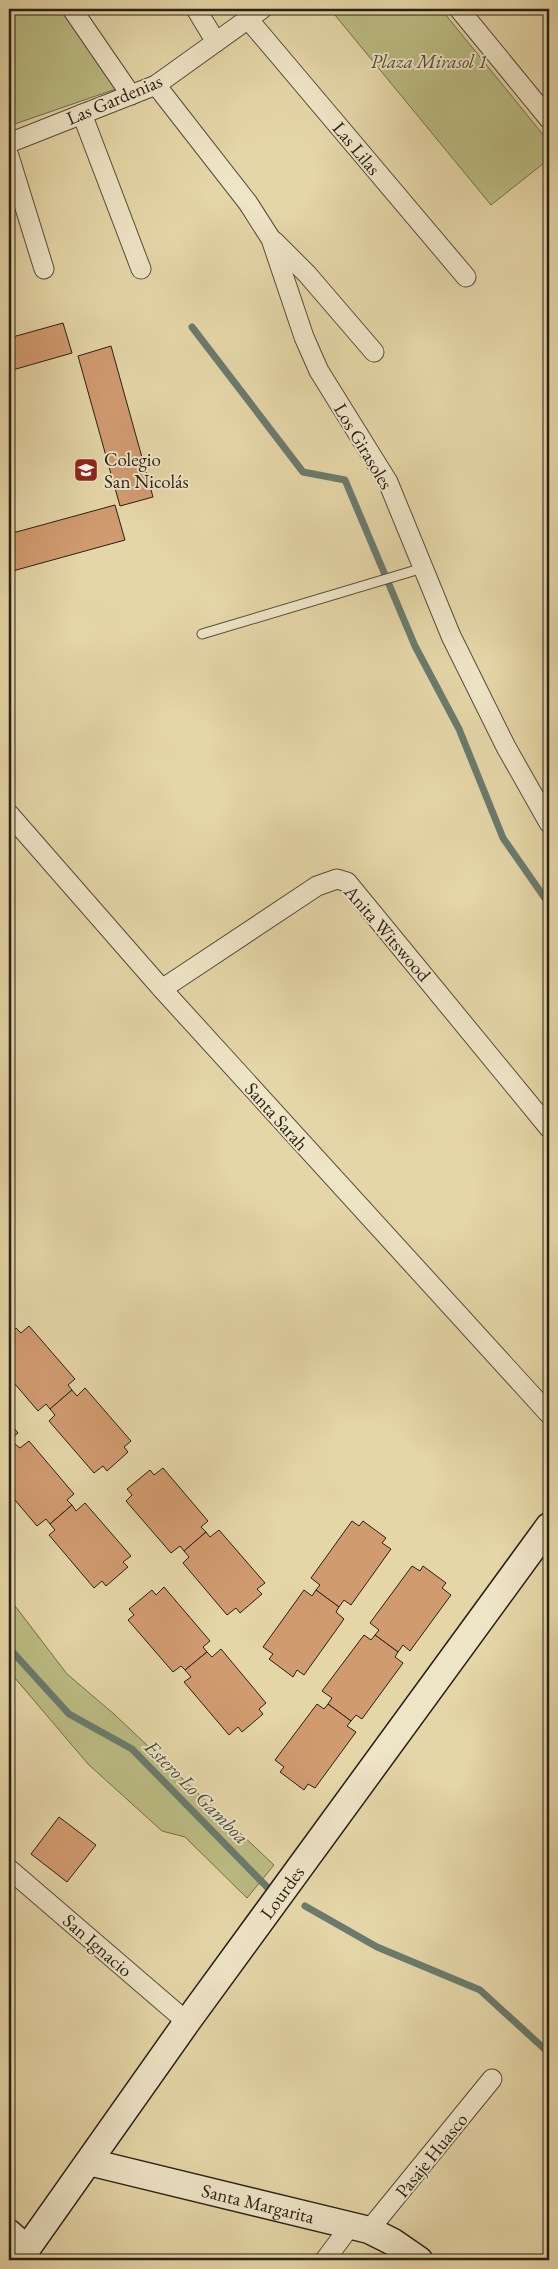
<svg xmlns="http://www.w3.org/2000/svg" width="558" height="2269" viewBox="0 0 558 2269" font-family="'EB Garamond',serif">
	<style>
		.green { fill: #bbbc83; stroke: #726e4c }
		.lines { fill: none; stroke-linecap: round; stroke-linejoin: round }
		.stream { stroke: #6a7b6e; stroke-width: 7 }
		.building { fill: #d19b70; stroke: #281f16 }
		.lane-casing { stroke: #574d3a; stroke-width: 11 }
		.street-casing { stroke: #574d3a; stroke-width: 21 }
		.secondary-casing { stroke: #281f16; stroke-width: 29 }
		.lane { stroke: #eee4c6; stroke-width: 9 }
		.street { stroke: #eee4c6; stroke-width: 19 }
		.secondary { stroke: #eee4c6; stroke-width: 26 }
		.labels { text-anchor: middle; stroke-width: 4; stroke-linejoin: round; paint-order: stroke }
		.park-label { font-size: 19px; font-style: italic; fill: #544e37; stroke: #eee4c6 }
		.street-label { font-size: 19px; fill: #281f16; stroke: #eee4c6 }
		.poi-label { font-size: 19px; fill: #281f16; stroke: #eee4c6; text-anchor: start }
		.water-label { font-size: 20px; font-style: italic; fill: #494d42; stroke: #eee4c6 }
	</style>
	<rect width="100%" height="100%" fill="#e5d6a7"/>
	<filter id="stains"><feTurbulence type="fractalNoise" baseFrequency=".004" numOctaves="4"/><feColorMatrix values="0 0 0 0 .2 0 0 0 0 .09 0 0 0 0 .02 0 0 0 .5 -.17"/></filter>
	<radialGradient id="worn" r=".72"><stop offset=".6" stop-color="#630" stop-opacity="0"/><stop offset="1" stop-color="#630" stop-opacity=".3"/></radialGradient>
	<!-- green -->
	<g class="green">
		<polygon points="9,9 60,9 116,89 9,126"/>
		<polygon points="330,9 441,9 549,142 549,159 491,205"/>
		<polygon points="9,1598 67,1674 114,1714 274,1865 247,1898 185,1837 162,1831 88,1764 9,1671"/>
	</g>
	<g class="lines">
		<!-- stream -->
		<g class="stream">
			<polyline points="192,327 303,472 345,480 415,646 459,729 503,838 549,904"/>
			<polyline points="9,1648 69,1714 132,1749 267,1887"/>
			<polyline points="305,1906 377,1947 480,1990 549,2053"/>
		</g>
	</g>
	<!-- building -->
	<g class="building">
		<polygon points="63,323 72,353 9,371 9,338"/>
		<polygon points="111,346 153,497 120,506 78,356"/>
		<polygon points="115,505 125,540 9,572 9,534"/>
		<polygon points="29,1326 75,1379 68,1385 72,1390 50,1409 46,1404 38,1411 9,1377 9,1335 16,1328 21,1333"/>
		<polygon points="85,1388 131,1441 124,1447 128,1452 107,1471 103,1466 94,1473 49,1421 55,1415 50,1409 72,1390 77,1396"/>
		<polygon points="9,1422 18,1433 11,1439 15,1444 9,1449"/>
		<polygon points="29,1441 74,1494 67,1500 72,1505 50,1524 46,1519 37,1526 9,1493 9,1449 15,1444 20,1448"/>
		<polygon points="163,1468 208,1521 201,1527 206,1532 184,1551 180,1546 171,1553 126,1501 132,1495 127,1489 150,1470 154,1475"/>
		<polygon points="85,1503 131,1556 123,1562 128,1567 106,1586 102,1581 94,1588 49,1535 55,1530 50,1524 72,1505 76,1511"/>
		<polygon points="352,1521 359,1526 363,1521 386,1538 382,1543 391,1549 351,1605 344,1600 339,1607 316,1590 320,1585 311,1578"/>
		<polygon points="219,1530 265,1583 257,1589 262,1594 240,1613 236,1608 227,1615 183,1563 189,1557 184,1551 206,1532 210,1537"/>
		<polygon points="412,1566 420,1571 423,1566 446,1583 442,1588 451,1595 410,1651 403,1645 398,1652 375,1635 379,1630 370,1623"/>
		<polygon points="164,1587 210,1641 203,1647 207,1652 185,1670 181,1666 173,1672 128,1620 134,1615 129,1609 152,1590 156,1595"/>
		<polygon points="304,1590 312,1596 316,1590 339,1607 336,1612 344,1619 304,1675 297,1670 293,1677 269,1659 273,1654 263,1647"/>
		<polygon points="364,1635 371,1640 375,1635 398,1652 395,1657 403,1663 362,1719 356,1715 351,1721 328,1704 332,1698 322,1691"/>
		<polygon points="221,1649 266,1703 259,1709 263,1714 242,1732 238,1727 229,1735 184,1682 191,1677 185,1670 207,1652 212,1657"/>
		<polygon points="317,1704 324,1709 328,1704 351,1721 347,1726 356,1732 315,1788 308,1784 304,1790 280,1772 284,1767 275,1760"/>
		<polygon points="59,1817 96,1845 67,1882 31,1854"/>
	</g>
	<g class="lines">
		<defs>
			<polyline id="lane" points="202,634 423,568"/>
			<g id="street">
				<polyline points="72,9 131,95"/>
				<polyline points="196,9 216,42"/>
				<polyline points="459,9 549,119"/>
				<polyline points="248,19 466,277"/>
				<polyline points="156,85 248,203 271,239 304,337 319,371 388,482 451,636 506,747 549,823"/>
				<polyline points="82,114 141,269"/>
				<polyline points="9,143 156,85 262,9"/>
				<polyline points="9,156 44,269"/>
				<polyline points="274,241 307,274 374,352"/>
				<polyline points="9,814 162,989 549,1414"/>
				<polyline points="162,989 317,886 337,879 347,882 549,1128"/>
				<polyline points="9,1869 187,2022"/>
				<polyline points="369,2230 492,2079"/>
				<polyline points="325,2260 351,2225"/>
			</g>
			<g id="secondary">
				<path id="s1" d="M89,2162L369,2230L393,2242L419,2260"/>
				<polyline points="9,2233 27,2249"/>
				<path id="s2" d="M19,2260L187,2022L549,1526"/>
			</g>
		</defs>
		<!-- lane casing -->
		<use href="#lane" class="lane-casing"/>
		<!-- street casing -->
		<use href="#street" class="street-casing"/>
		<!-- secondary casing -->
		<use href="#secondary" class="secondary-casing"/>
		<!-- lane -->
		<use href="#lane" class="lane"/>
		<!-- street -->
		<use href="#street" class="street"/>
		<!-- secondary -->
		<use href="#secondary" class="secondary"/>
	</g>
	<!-- icons -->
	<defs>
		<symbol id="school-square" viewBox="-11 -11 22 22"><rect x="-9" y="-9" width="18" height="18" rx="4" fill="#8f2418" stroke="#eee4c6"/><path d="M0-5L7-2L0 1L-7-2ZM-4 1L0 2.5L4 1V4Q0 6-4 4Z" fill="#fff"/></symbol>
	</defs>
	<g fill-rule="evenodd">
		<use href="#school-square" x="72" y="456" width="28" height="28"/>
	</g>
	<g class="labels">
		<!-- park labels -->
		<g class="park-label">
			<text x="429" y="68">Plaza Mirasol 1</text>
		</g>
		<!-- street labels -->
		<g class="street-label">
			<text transform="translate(114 99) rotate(-23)" y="7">Las Gardenias</text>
			<text transform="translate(357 148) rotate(50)" y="7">Las Lilas</text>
			<text transform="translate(364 446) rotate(59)" y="7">Los Girasoles</text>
			<text transform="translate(388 933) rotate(49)" y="7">Anita Witswood</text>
			<text transform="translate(277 1116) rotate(48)" y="7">Santa Sarah</text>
			<text dy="7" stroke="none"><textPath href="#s2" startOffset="452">Lourdes</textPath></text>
			<text transform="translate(98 1945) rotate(41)" y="7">San Ignacio</text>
			<text transform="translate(431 2155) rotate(-51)" y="7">Pasaje Huasco</text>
			<text dy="7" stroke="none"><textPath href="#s1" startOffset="174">Santa Margarita</textPath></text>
		</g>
		<!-- poi labels -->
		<g class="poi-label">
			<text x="104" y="466">Colegio<tspan x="104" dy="22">San Nicolás</tspan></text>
		</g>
		<!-- water labels -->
		<g class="water-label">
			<text transform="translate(197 1792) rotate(45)" y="7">Estero Lo Gamboa</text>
		</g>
	</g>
	<!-- margin -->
	<rect width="558" height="2269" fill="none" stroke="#e5d6a7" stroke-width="30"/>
	<rect x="10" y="10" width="538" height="2249" fill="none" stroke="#281f16" stroke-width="2.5"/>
	<rect x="15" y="15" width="528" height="2239" fill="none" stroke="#281f16"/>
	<rect width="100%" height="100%" filter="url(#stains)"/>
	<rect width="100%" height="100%" fill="url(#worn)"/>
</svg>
